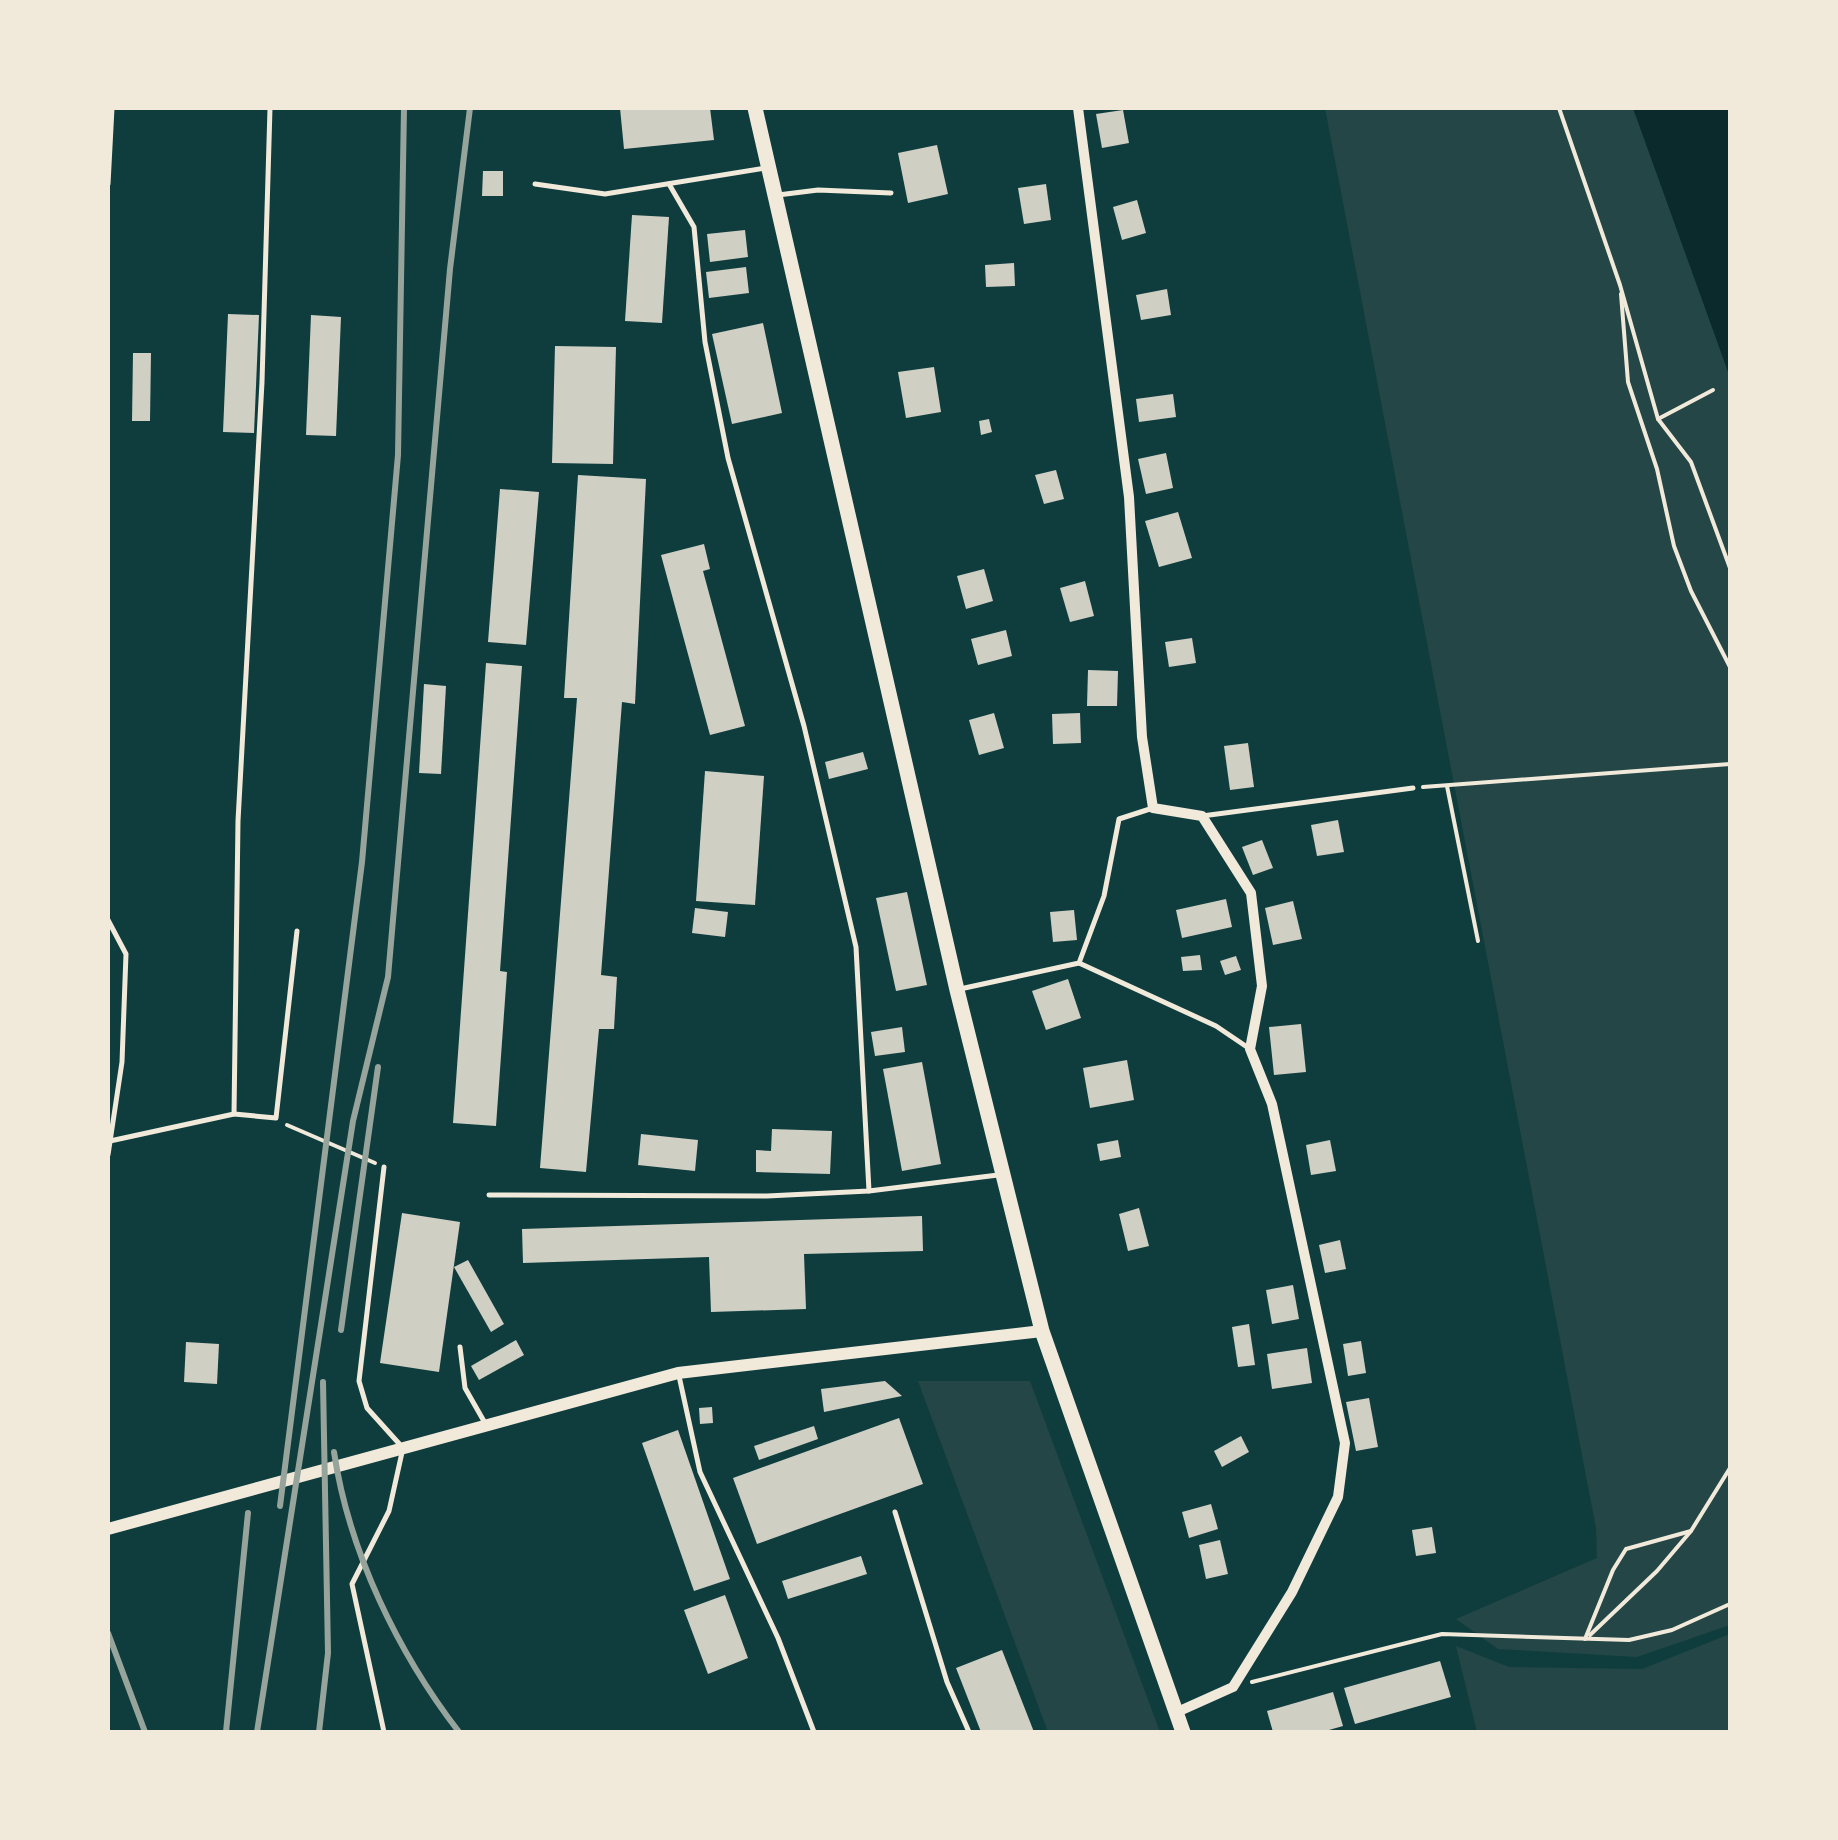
<svg xmlns="http://www.w3.org/2000/svg" width="1838" height="1840" viewBox="0 0 1838 1840" font-family="'Crimson Pro',serif">
	<style>
		.green { fill: #244646 }
		.water { fill: #0a2a2b }
		.building { fill: #cfcfc3 }
		.lines { fill: none; stroke-linecap: round; stroke-linejoin: round }
		.path { stroke: #f1e9da; stroke-width: 4 }
		.service { stroke: #f1e9da; stroke-width: 5 }
		.minor { stroke: #f1e9da; stroke-width: 10 }
		.tertiary { stroke: #f1e9da; stroke-width: 12 }
		.primary { stroke: #f1e9da; stroke-width: 15 }
		.rail { stroke: #97a49c; stroke-width: 6 }
	</style>
	<rect width="100%" height="100%" fill="#0f3d3e"/>
	<!-- green -->
	<g class="green">
		<polygon points="1325,108 1633,108 1730,377 1730,1625 1637,1657 1498,1649 1456,1619 1597,1558 1596,1528"/>
		<polygon points="918,1381 1030,1381 1160,1732 1048,1732"/>
		<polygon points="1730,1634 1730,1732 1477,1732 1456,1646 1509,1667 1642,1669"/>
	</g>
	<!-- water -->
	<polygon class="water" points="1633,108 1730,108 1730,377"/>
	<!-- building -->
	<g class="building">
		<polygon points="620,108 710,108 714,140 624,149"/>
		<polygon points="1123,110 1129,143 1102,148 1096,114"/>
		<polygon points="937,145 948,194 908,203 898,153"/>
		<polygon points="483,171 503,171 503,196 482,196"/>
		<polygon points="1046,184 1051,220 1024,224 1018,188"/>
		<polygon points="1137,200 1146,233 1122,240 1113,207"/>
		<polygon points="632,215 669,217 662,323 625,321"/>
		<polygon points="745,230 748,257 710,262 707,234"/>
		<polygon points="1014,263 1015,286 986,287 985,265"/>
		<polygon points="746,267 749,293 709,298 706,272"/>
		<polygon points="1167,289 1171,315 1141,320 1136,295"/>
		<polygon points="228,314 259,315 254,433 223,432"/>
		<polygon points="311,315 341,317 336,436 306,435"/>
		<polygon points="763,323 782,413 732,424 712,334"/>
		<polygon points="555,346 616,347 613,464 552,463"/>
		<polygon points="133,353 151,353 150,421 132,421"/>
		<polygon points="934,367 941,412 906,418 898,372"/>
		<polygon points="1173,394 1176,417 1139,422 1136,399"/>
		<polygon points="989,419 992,432 981,435 979,421"/>
		<polygon points="1166,453 1173,488 1146,494 1138,459"/>
		<polygon points="1056,470 1064,499 1044,504 1035,475"/>
		<polygon points="578,475 646,479 635,704 622,702 601,975 617,977 614,1029 599,1029 586,1172 540,1168 577,698 564,698"/>
		<polygon points="500,489 539,492 526,645 488,642"/>
		<polygon points="1178,512 1192,558 1159,567 1145,521"/>
		<polygon points="704,544 710,569 703,571 745,726 710,735 661,555"/>
		<polygon points="984,569 993,601 966,609 957,576"/>
		<polygon points="1085,581 1094,616 1070,622 1060,588"/>
		<polygon points="1006,630 1012,656 978,665 971,639"/>
		<polygon points="1192,638 1196,663 1169,667 1165,642"/>
		<polygon points="486,663 522,666 500,971 507,972 496,1126 453,1123"/>
		<polygon points="1088,670 1118,671 1117,706 1087,706"/>
		<polygon points="424,684 446,686 441,774 419,773"/>
		<polygon points="994,713 1004,748 979,755 969,720"/>
		<polygon points="1080,713 1081,743 1053,744 1052,714"/>
		<polygon points="1248,743 1254,787 1230,790 1224,746"/>
		<polygon points="863,752 868,769 829,779 825,762"/>
		<polygon points="705,771 764,776 755,905 696,901"/>
		<polygon points="1338,820 1344,852 1317,856 1311,825"/>
		<polygon points="1262,840 1273,868 1253,875 1242,847"/>
		<polygon points="907,892 927,985 896,991 876,898"/>
		<polygon points="1226,899 1232,927 1182,938 1176,910"/>
		<polygon points="1293,901 1302,939 1273,945 1265,908"/>
		<polygon points="695,908 728,912 725,937 692,933"/>
		<polygon points="1074,910 1077,940 1053,942 1050,912"/>
		<polygon points="1200,955 1202,970 1183,971 1181,957"/>
		<polygon points="1236,956 1241,970 1225,975 1220,961"/>
		<polygon points="1068,979 1081,1018 1046,1030 1032,991"/>
		<polygon points="1301,1024 1306,1072 1274,1075 1269,1027"/>
		<polygon points="902,1027 905,1052 875,1056 871,1032"/>
		<polygon points="1127,1060 1134,1100 1090,1108 1083,1068"/>
		<polygon points="922,1062 941,1164 902,1171 883,1069"/>
		<polygon points="772,1129 832,1131 830,1174 756,1172 756,1150 771,1151"/>
		<polygon points="641,1134 698,1140 695,1171 638,1165"/>
		<polygon points="1118,1140 1121,1157 1100,1161 1097,1144"/>
		<polygon points="1330,1140 1336,1171 1311,1175 1306,1145"/>
		<polygon points="1139,1208 1149,1246 1128,1251 1119,1214"/>
		<polygon points="402,1213 460,1222 439,1372 380,1363"/>
		<polygon points="922,1216 923,1251 804,1254 806,1309 711,1312 709,1257 523,1263 522,1229"/>
		<polygon points="1340,1240 1346,1269 1325,1273 1319,1245"/>
		<polygon points="468,1260 504,1324 491,1332 454,1267"/>
		<polygon points="1293,1285 1299,1319 1272,1324 1266,1290"/>
		<polygon points="1249,1324 1255,1365 1238,1367 1232,1327"/>
		<polygon points="516,1340 524,1355 479,1380 471,1366"/>
		<polygon points="1361,1341 1366,1373 1348,1376 1343,1344"/>
		<polygon points="186,1342 219,1344 217,1384 184,1382"/>
		<polygon points="1307,1348 1312,1383 1272,1389 1267,1354"/>
		<polygon points="885,1381 902,1396 824,1412 821,1389"/>
		<polygon points="1369,1398 1378,1447 1356,1451 1346,1402"/>
		<polygon points="712,1407 713,1423 700,1424 699,1408"/>
		<polygon points="899,1418 923,1484 757,1544 733,1478"/>
		<polygon points="814,1426 818,1439 759,1460 754,1446"/>
		<polygon points="678,1430 730,1579 694,1591 642,1443"/>
		<polygon points="1241,1436 1249,1452 1222,1467 1214,1451"/>
		<polygon points="1211,1504 1218,1529 1189,1538 1182,1512"/>
		<polygon points="1432,1527 1436,1553 1416,1556 1412,1530"/>
		<polygon points="1220,1540 1228,1574 1206,1579 1199,1545"/>
		<polygon points="861,1556 867,1574 788,1599 782,1581"/>
		<polygon points="725,1595 748,1658 708,1674 684,1610"/>
		<polygon points="1002,1650 1034,1732 981,1732 956,1668"/>
		<polygon points="1440,1661 1451,1697 1355,1724 1344,1688"/>
		<polygon points="1333,1692 1343,1726 1322,1732 1273,1732 1267,1711"/>
	</g>
	<g class="lines">
		<!-- path -->
		<g class="path">
			<polyline points="1559,108 1620,285 1658,419 1691,462 1730,568"/>
			<polyline points="1621,294 1628,382 1657,469 1674,546 1691,591 1730,667"/>
			<polyline points="1658,419 1713,390"/>
			<polyline points="1447,786 1478,941"/>
			<polyline points="1423,787 1730,764"/>
			<polyline points="287,1125 375,1163"/>
			<polyline points="1590,1635 1657,1571 1691,1531"/>
			<polyline points="1585,1639 1613,1570 1626,1549 1691,1531 1730,1468"/>
			<polyline points="1252,1682 1442,1634 1629,1640 1672,1630 1730,1604"/>
		</g>
		<!-- service -->
		<g class="service">
			<polyline points="108,184 112,108"/>
			<polyline points="535,184 605,194 766,168"/>
			<polyline points="669,184 694,227 705,342 728,458 804,726 856,947 869,1191"/>
			<polyline points="778,195 818,190 891,193"/>
			<polyline points="1202,816 1413,788"/>
			<polyline points="108,920 126,954 122,1062 108,1155"/>
			<polyline points="1079,963 1216,1026 1250,1049"/>
			<polyline points="960,989 1079,963 1104,896 1119,819 1153,808"/>
			<polyline points="234,1114 276,1118 297,931"/>
			<polyline points="110,1141 234,1114 238,821 262,382 270,108"/>
			<polyline points="384,1167 359,1381 367,1408 403,1448 389,1511 352,1584 384,1732"/>
			<polyline points="489,1195 767,1196 869,1191 998,1175"/>
			<polyline points="460,1347 465,1388 485,1423"/>
			<polyline points="679,1376 700,1472 778,1638 814,1732"/>
			<polyline points="895,1512 947,1682 969,1732"/>
		</g>
		<!-- minor -->
		<polyline class="minor" points="1078,108 1129,497 1142,737 1153,808 1202,816 1251,893 1262,986 1250,1049 1272,1104 1345,1443 1338,1497 1292,1592 1233,1687 1175,1713"/>
		<!-- tertiary -->
		<polyline class="tertiary" points="108,1529 678,1373 1042,1331"/>
		<!-- primary -->
		<polyline class="primary" points="755,108 957,990 1042,1331 1183,1732"/>
		<!-- rail -->
		<g class="rail">
			<polyline points="341,1330 378,1067"/>
			<path d="M334,1452C349,1552 398,1653 459,1732"/>
			<polyline points="280,1506 362,862 398,455 404,108"/>
			<polyline points="108,1633 145,1732"/>
			<polyline points="226,1732 248,1513"/>
			<polyline points="257,1732 353,1121 388,977 450,269 470,108"/>
			<polyline points="319,1732 328,1653 323,1382"/>
		</g>
	</g>
	<!-- border -->
	<rect width="1838" height="1840" fill="none" stroke="#f1e9da" stroke-width="220"/>
</svg>
